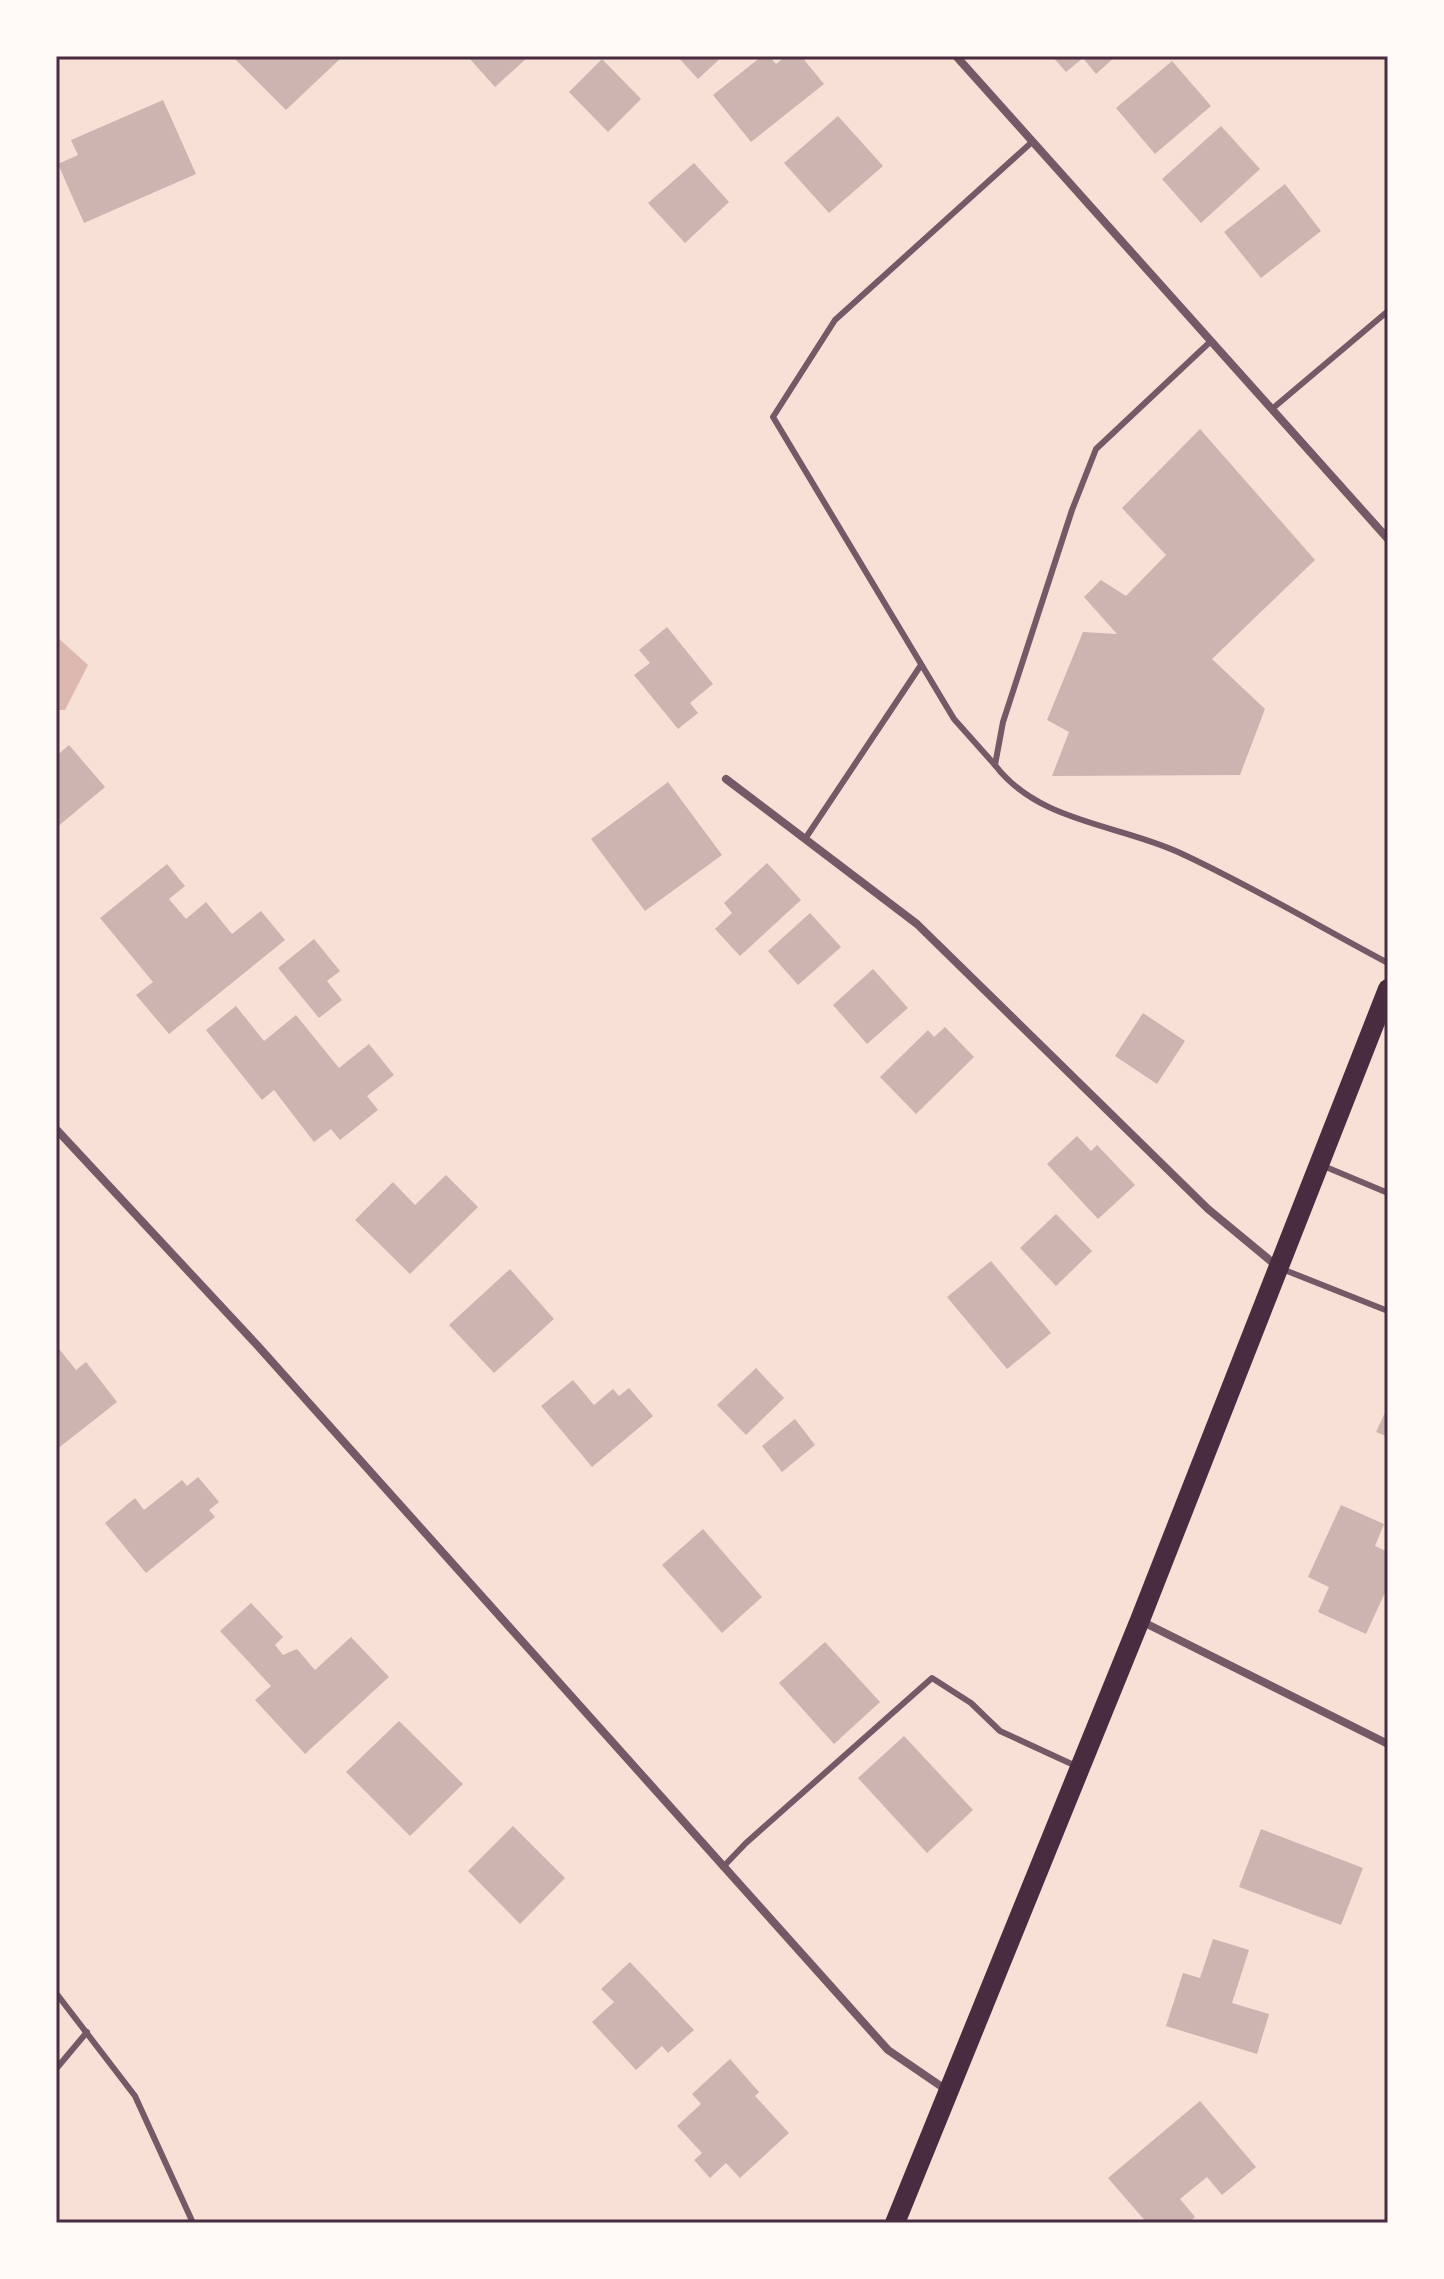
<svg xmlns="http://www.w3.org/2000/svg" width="1444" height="2279" viewBox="0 0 1444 2279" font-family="'Work Sans',sans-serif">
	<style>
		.water { fill: #dcb8b0 }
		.building { fill: #ccb4b1 }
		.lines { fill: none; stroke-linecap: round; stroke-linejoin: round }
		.service { stroke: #755966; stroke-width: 6 }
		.minor { stroke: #755966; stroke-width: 8 }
		.primary { stroke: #4a2c40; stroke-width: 20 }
		.neatline { fill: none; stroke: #4a2c40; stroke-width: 3 }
	</style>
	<rect width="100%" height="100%" fill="#f7e1d7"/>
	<!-- water -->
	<polygon class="water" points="56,636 88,665 65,710 56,710"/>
	<!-- building -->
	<g class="building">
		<polygon points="232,56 343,56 286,110"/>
		<polygon points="472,56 529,56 495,87 469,58"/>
		<polygon points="677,56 723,56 698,79"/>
		<polygon points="762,56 769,56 776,64 786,56 801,56 824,84 751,142 713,95"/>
		<polygon points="1052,56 1116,56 1096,74 1083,58 1066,72"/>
		<polygon points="602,59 641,99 608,132 569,92"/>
		<polygon points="1172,61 1211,106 1155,154 1116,108"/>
		<polygon points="163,100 196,174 84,223 58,164 78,155 71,140"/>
		<polygon points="838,116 883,166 829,213 784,163"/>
		<polygon points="1221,126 1260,169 1201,223 1162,179"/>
		<polygon points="694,163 729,202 685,243 648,203"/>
		<polygon points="1285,184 1321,231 1261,278 1224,232"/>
		<polygon points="1200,429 1315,560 1212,659 1265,709 1240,775 1052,776 1069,732 1047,720 1083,632 1117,634 1084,597 1101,580 1126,596 1166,555 1122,508"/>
		<polygon points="667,627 713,684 690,703 698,713 678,729 634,675 650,663 639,650"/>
		<polygon points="69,745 105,787 56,828 56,756"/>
		<polygon points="668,782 722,855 645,911 591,839"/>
		<polygon points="767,863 801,900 740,956 715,929 732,913 724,903"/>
		<polygon points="167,864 185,886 169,899 186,919 206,902 232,934 261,911 285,940 169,1034 136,995 153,982 100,918"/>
		<polygon points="810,913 841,947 798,985 768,951"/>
		<polygon points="314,939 340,971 327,981 342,1000 319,1018 278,968"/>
		<polygon points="873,969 908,1008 867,1044 833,1005"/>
		<polygon points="236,1006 264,1041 296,1015 339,1068 369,1044 394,1075 367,1096 378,1110 340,1140 331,1129 314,1142 274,1090 262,1100 206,1030"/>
		<polygon points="1143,1013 1185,1041 1157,1084 1115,1056"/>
		<polygon points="945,1027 974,1057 916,1114 880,1077 928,1030 934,1037"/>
		<polygon points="1077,1136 1091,1151 1097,1145 1135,1185 1098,1219 1047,1164"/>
		<polygon points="446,1175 478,1207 410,1274 355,1220 393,1182 415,1205"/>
		<polygon points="1056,1214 1092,1251 1056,1286 1020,1248"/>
		<polygon points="991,1261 1051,1333 1007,1369 947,1297"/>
		<polygon points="510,1269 554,1319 494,1373 449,1325"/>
		<polygon points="56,1345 76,1370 86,1362 117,1402 56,1450"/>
		<polygon points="756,1368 784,1398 746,1435 717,1405"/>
		<polygon points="573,1380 594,1405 613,1389 619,1396 629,1388 653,1416 592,1467 541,1406"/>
		<polygon points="1388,1406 1388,1437 1376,1432"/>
		<polygon points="795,1419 815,1445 782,1472 762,1446"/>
		<polygon points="198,1477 219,1502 209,1510 215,1517 146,1573 105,1523 135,1498 144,1510 182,1480 187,1486"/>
		<polygon points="1341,1505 1384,1524 1375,1546 1388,1552 1388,1586 1366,1634 1318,1612 1329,1587 1308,1577"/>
		<polygon points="703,1529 762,1597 722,1633 662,1565"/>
		<polygon points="251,1603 283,1637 275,1645 283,1655 297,1649 315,1670 351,1637 389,1677 305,1754 255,1700 271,1686 220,1631"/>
		<polygon points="825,1642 880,1702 834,1744 779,1683"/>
		<polygon points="399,1721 463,1784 410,1836 346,1772"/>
		<polygon points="904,1736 973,1810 927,1853 858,1778"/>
		<polygon points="513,1826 565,1878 520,1924 468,1871"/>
		<polygon points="1261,1829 1363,1868 1341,1925 1239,1887"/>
		<polygon points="1213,1939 1249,1950 1232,2003 1269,2014 1257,2054 1166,2026 1183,1973 1200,1978"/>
		<polygon points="630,1962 694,2030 668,2053 662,2046 636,2070 592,2022 614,2002 601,1989"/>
		<polygon points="730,2059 759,2092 755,2096 789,2133 740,2178 726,2163 710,2178 694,2160 702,2153 677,2126 701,2104 692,2094"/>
		<polygon points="1200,2101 1256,2167 1222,2195 1207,2177 1180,2199 1195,2217 1188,2223 1147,2223 1108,2178"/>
	</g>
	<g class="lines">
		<!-- service -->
		<g class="service">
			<path d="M1211,341L1096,449L1072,510L1003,722L995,765C1038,822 1117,824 1178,852C1250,885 1318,926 1388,963"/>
			<polyline points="1272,409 1388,311"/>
			<polyline points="995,765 954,719 773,417 835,320 1032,142"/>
			<polyline points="805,839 921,665"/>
			<polyline points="1321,1165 1388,1193"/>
			<polyline points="1282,1269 1388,1311"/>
			<polyline points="723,1867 746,1843 932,1678 971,1703 1000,1731 1076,1766"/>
			<polyline points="56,1993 135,2096 193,2223"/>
			<polyline points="56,2069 87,2032"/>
		</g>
		<!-- minor -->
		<g class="minor">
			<polyline points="956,56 1388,539"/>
			<polyline points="726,779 917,924 1208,1209 1278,1267"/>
			<polyline points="56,1129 257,1345 888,2050 948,2091"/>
			<polyline points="1141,1621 1388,1744"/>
		</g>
		<!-- primary -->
		<polyline class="primary" points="895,2223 1140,1620 1388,989"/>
	</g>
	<!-- border -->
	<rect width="1444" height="2279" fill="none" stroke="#fffaf5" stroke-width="116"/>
	<rect x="58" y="58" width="1328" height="2163" class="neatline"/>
</svg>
